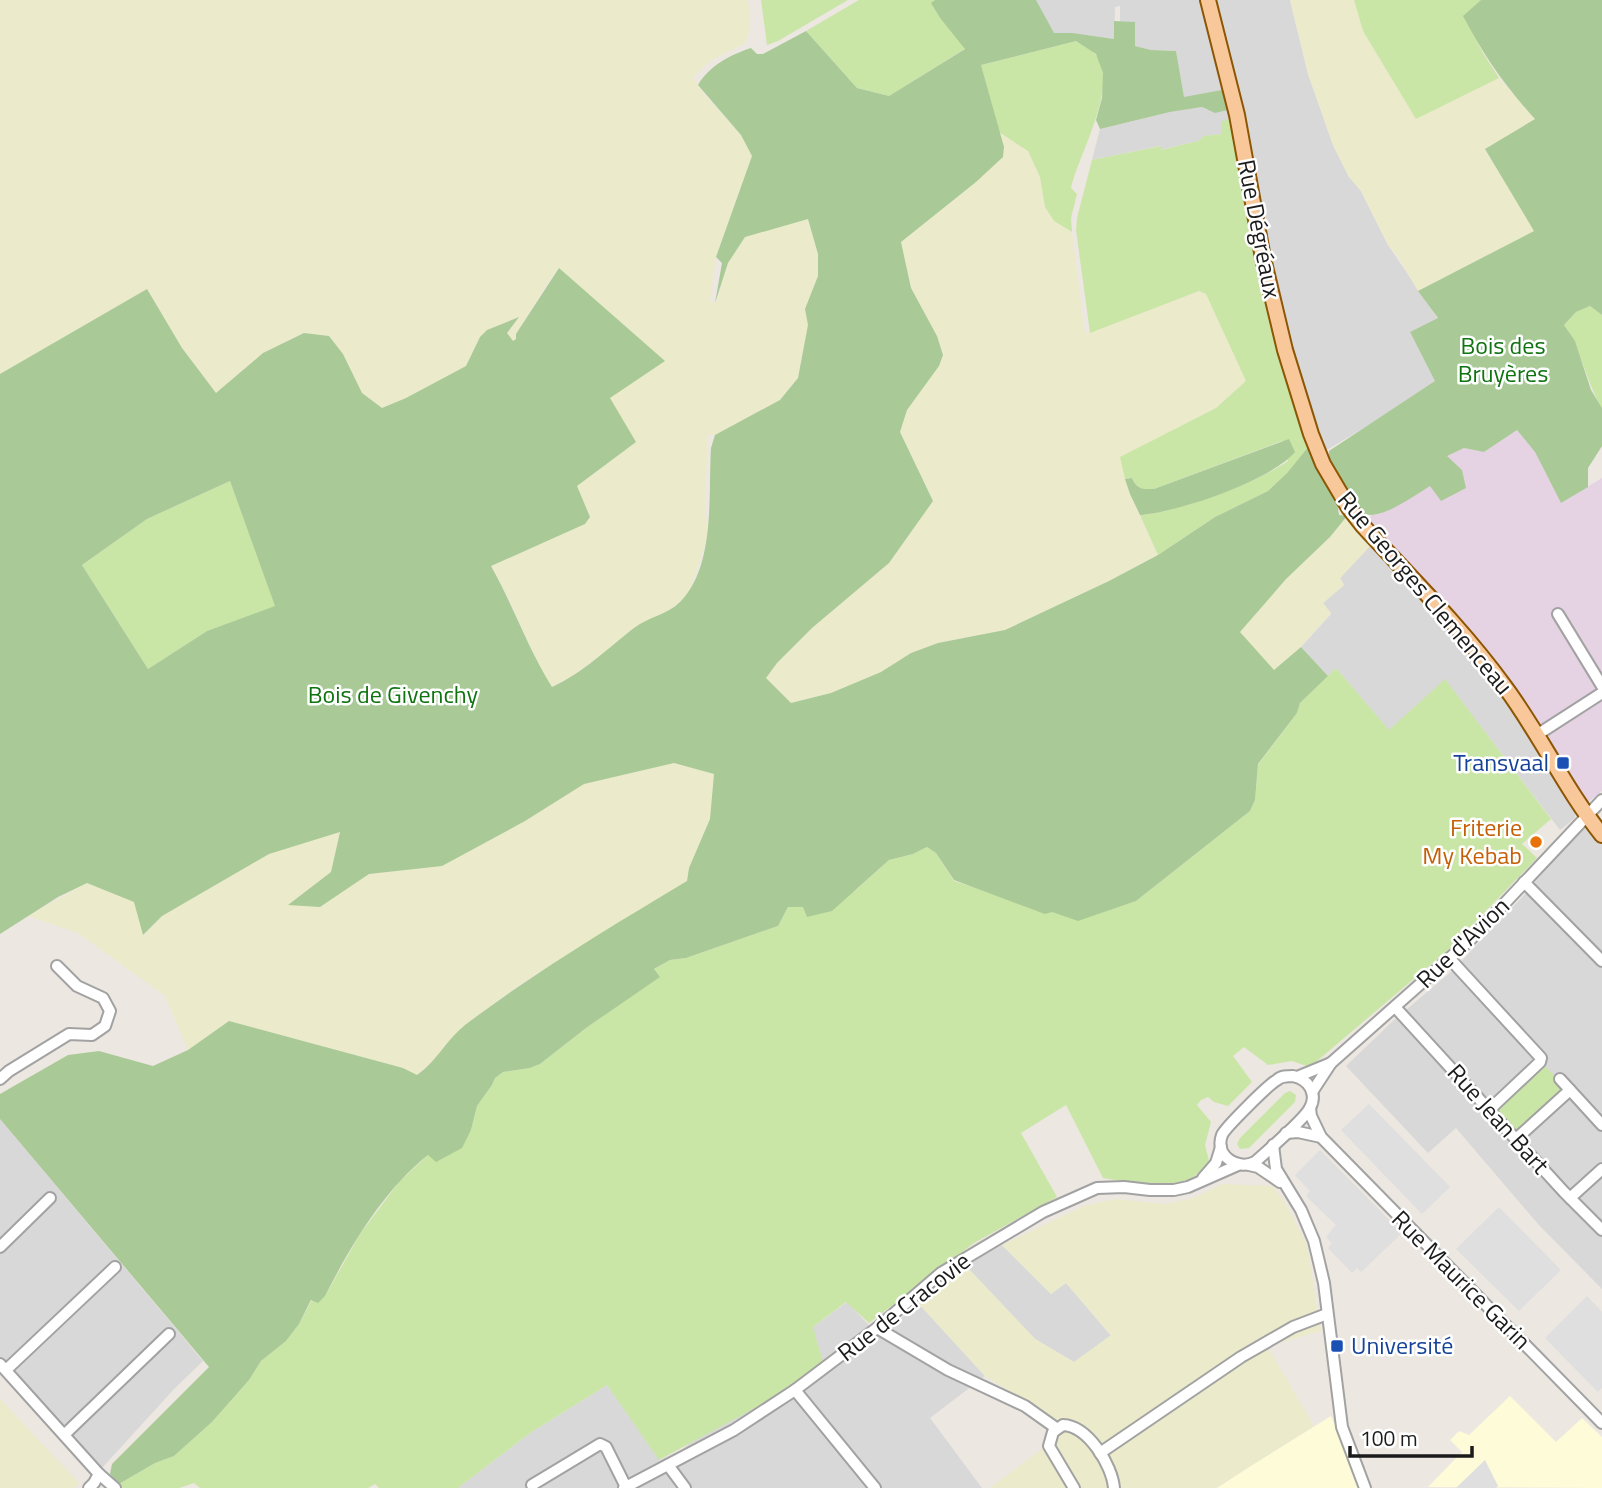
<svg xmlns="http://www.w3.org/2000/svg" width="1602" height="1488" viewBox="0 0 1602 1488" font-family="'Titillium Web',sans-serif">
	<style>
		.residential { fill: #d9d8d8 }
		.industrial { fill: #e5d2e3 }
		.education { fill: #fefbd8 }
		.farmland { fill: #ebebcb }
		.grass { fill: #cae6a7 }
		.forest { fill: #a9ca96; fill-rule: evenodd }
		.parking { fill: #dfdfdf }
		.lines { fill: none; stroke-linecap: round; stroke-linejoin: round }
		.minor-casing { stroke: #a2a2a2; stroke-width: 14 }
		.major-casing { stroke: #8c5605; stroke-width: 18 }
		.minor { stroke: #fff; stroke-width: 10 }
		.major { stroke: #f8c89a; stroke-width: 14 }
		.transit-dot { fill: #1a4fb4; stroke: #fff; stroke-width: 2.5 }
		.food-dot { fill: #e8710a; stroke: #fff; stroke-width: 2.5 }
		.labels { text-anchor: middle; stroke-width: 5; stroke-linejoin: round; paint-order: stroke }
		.street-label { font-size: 24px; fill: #1b1b1b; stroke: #fff }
		.park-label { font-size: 24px; fill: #0f7310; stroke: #fff }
		.transit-label { font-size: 24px; fill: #164399; stroke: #fff; text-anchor: end }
		.food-label { font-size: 24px; fill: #c56008; stroke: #fff; text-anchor: end }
	</style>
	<rect width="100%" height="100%" fill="#ece7e0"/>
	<!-- residential -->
	<g class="residential">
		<polygon points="1036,0 1290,0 1308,74 1333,145 1349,177 1361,191 1388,245 1438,319 1410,332 1436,381 1384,416 1315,457 1221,134 1204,136 1198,141 1160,150 1160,146 1092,160 1100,129 1170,112 1202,107 1207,110 1226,89 1184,98 1176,51 1151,50 1135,46 1135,23 1120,22 1120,6 1115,7 1114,39 1073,33 1053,33"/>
		<polygon points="1372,544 1424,599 1494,678 1577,811 1574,819 1565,826 1560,830 1445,680 1389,731 1336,668 1328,676 1301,647 1331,614 1323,603 1344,585 1340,578"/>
		<polygon points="1588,828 1602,842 1602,1289 1538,1224 1456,1128 1428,1153 1346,1066 1393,1021 1453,970 1525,894 1581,829"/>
		<polygon points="0,1119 203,1361 175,1388 101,1469 0,1359"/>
		<polygon points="1002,1245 1051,1294 1066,1283 1111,1336 1074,1362 1035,1339 966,1266"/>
		<polygon points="847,1302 880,1337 918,1303 985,1376 930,1418 982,1488 458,1488 530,1433 607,1385 660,1460 683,1449 813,1327"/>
	</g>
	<!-- industrial -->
	<polygon class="industrial" points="1517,430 1535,452 1561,503 1602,478 1602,791 1586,804 1369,521 1371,515 1380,514 1402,503 1430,486 1446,456 1464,448 1484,452"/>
	<!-- education -->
	<g class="education">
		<polygon points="1510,1396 1556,1442 1582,1418 1602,1437 1602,1488 1428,1487 1462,1452 1450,1440 1459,1431 1469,1435"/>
		<polygon points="1331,1416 1362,1488 1217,1488 1249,1467"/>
	</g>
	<!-- farmland -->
	<g class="farmland">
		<polygon points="0,0 748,0 750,18 748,37 744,44 710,61 693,77 703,93 741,135 752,156 716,257 710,301 716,303 728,263 745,237 803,219 805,210 818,251 818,277 805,309 808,325 798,378 780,400 715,435 708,435 705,503 708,537 689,592 678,604 659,617 636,626 611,648 570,677 551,687 540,668 507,595 491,566 585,524 590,517 577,486 609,398 559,269 550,279 516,334 517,339 513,341 507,334 518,317 480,337 467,366 406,398 382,408 362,393 343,354 329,336 304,333 263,353 216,393 182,348 147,289 0,374"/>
		<polygon points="1290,0 1354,0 1363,31 1416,119 1499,78 1535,119 1485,150 1535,231 1418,291 1398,257 1388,245 1361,191 1349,177 1333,145 1308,74"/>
		<polygon points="999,132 1028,151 1040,177 1045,207 1054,221 1072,232 1085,334 1199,291 1206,294 1246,381 1216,408 1121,458 1130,494 1158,555 1109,581 1005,630 938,643 911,653 881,672 831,693 791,703 766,678 777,663 812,628 889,563 933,501 900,432 907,410 939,366 943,355 937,336 911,288 901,242 976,182 1003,157 1004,147"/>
		<polygon points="1347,516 1372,544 1340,578 1344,585 1323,603 1331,613 1301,647 1274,671 1240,632 1286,579 1330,537"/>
		<polygon points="674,763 714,774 710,819 689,868 687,881 522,983 466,1024 444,1046 439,1056 416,1075 403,1068 229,1021 188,1050 165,996 78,933 28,916 87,883 134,902 144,935 162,916 269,854 340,832 332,872 320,907 369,874 442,866 525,821 584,784"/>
		<polygon points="1222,1184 1273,1186 1287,1206 1307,1245 1321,1331 1267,1346 1314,1426 1216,1488 990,1488 1059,1436 1031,1404 985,1376 918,1303 966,1266 1035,1339 1074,1362 1111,1335 1066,1283 1051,1294 1002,1245 1084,1206 1114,1199 1166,1204 1193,1198"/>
		<polygon points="0,1399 79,1483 74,1488 0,1488"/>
	</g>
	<!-- grass -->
	<g class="grass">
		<polygon points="761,0 848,0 778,41 767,45"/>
		<polygon points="859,0 935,0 932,3 940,18 966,48 889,96 857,88 806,31"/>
		<polygon points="1354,0 1481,0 1464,16 1483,53 1499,78 1416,119 1363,31"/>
		<path d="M1076,41C1081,44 1090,48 1094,53C1122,81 1078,156 1071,188L1077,194L1071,218L1072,232L1054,221L1045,207L1040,177L1028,151L999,132L981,65Z"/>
		<path d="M1233,117L1309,446L1287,473L1268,491L1215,517L1158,555L1140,515C1178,512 1257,483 1288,461L1282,441L1154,489C1143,489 1137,490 1132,478L1125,479L1120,457L1216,408L1246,381L1206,294L1199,291L1090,333L1076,230L1077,218L1092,160L1161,146V150L1198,141L1204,136L1221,134V122Z"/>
		<path d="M1590,306L1602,315V408C1586,382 1582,350 1564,325L1576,312Z"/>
		<polygon points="230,481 276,607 207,631 148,669 82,565 147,519"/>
		<path d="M1336,668L1389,730L1445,679L1551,819L1522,844L1537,858L1449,949L1310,1067L1292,1061L1268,1065L1244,1047L1233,1056L1252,1082L1228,1106L1214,1102L1208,1097L1201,1100L1197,1105L1211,1122L1205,1145L1209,1161C1204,1166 1200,1173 1193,1177C1168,1191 1130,1182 1103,1178L1066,1105L1021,1133L1057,1197L974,1243L869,1323L846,1302L813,1327L823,1362L785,1392L659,1460L607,1385L530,1433L458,1488H379L375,1484L368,1488H200L194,1483L179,1488H123L119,1484L155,1463L174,1456L212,1422L249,1380L261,1361L286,1341L299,1324L312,1300L325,1296L360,1234L399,1182L428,1155L471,1130L477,1106L492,1085L495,1078L503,1072L530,1068L540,1064L586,1028L659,977L653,970L670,960L686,958L778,926L788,907H803L856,890L889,860L913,854L927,847L936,853L954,881L1078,920L1136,901L1250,811L1255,800L1258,765L1297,713L1300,703Z"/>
		<polygon points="1545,1066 1565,1087 1520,1133 1514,1132 1496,1113 1496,1108 1540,1067"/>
		<polygon points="1290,1091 1296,1095 1295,1102 1249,1148 1240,1149 1237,1144 1240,1138 1285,1093"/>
	</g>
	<!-- forest -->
	<g class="forest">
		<path d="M935,0H1036L1054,33H1073L1114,39V21L1135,22V46L1151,50L1176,51L1184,97L1227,89L1232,109L1215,113L1202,107L1170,112L1100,129L1096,120L1102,98L1103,73L1096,54L1076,41L981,65L1004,147L1003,157L976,182L901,242L911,288L937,336L943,355L939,366L907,410L900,432L933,501L889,563L812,628L777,663L766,678L791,703L831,693L881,672L911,653L938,643L1005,630L1109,581L1158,555L1215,517L1268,491L1287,473L1309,446L1318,471L1321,472L1337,502L1339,515L1347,516L1330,537L1286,579L1240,632L1274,670L1301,647L1328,676L1300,703L1297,713L1258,764L1255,800L1250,811L1136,901L1078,921L1052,912L1045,914L954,880L936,853L927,847L913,854L889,860L832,911L807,917L803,907H788L778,926L686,958L670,960L654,969L660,977L586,1028L540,1064L530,1068L503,1072L495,1078L492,1085L477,1106L471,1130L462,1148L436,1162L428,1155C383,1191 351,1245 325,1296L318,1303L311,1300L299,1324L286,1341L261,1361L249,1380L212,1422L174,1456L155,1463L119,1484L110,1474L112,1464L209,1367L0,1119V1094L68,1055L99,1051L153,1066L188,1050L229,1021L403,1068L417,1075C437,1061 446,1040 465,1025C535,972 612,926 687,881L689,868L710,819L714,774L674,763L584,784L525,821L442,866L369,874L320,907L288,905L331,872L340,832L269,854L162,916L143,935L134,902L87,883L58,897L0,934V374L147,289L182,348L216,393L263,353L304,333L329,336L343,354L362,393L382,408L406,398L466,366L480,337L487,330L519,317L507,333L513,341L516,339V334L559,268L665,361L610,398L636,442L577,486L590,517L585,524L491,566C513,605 528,649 552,687C583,673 608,648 634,628C648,617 667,615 680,602C716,566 708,494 711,448L715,435L780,400L798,378L808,325L805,309L818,276V254L808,219L745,237L728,263L715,303L722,263L716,257L752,156L741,135L698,85C709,66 730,55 751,48L757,54H763L806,31L857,88L889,96L965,49L940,18L931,3ZM230,481L275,606L207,631L148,669L82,565L147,519Z"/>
		<path d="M1481,0H1602V315L1590,306L1576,312L1564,325L1575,341L1591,390L1602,408V446L1588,468V487L1561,503L1535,452L1517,430L1484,452L1464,448L1447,456L1462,470L1466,488L1441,501L1430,486C1417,494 1381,520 1366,514C1357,510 1347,494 1342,485C1335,473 1328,464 1329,451L1435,381L1410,332L1438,318L1418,291L1534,231L1485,149L1535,119C1505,86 1484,56 1463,16Z"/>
		<path d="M1289,439L1295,452C1270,481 1179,512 1140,515L1130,494L1125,479L1132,478C1137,490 1143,489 1154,489Z"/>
	</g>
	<!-- parking -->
	<g class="parking">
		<polygon points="1369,1104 1450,1187 1422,1214 1341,1130"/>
		<polygon points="1320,1150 1402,1233 1361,1272 1357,1268 1352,1273 1328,1248 1332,1243 1326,1237 1336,1225 1306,1196 1310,1191 1295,1175"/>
		<polygon points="1499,1207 1561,1270 1519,1311 1456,1249"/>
		<polygon points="1587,1296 1602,1312 1602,1388 1598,1392 1545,1338"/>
		<polygon points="1485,1460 1498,1486 1496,1488 1456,1488"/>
	</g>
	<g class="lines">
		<defs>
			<g id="minor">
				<polyline points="1558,614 1602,686"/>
				<polyline points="1536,733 1543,731 1602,693"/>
				<polyline points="1524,882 1602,961"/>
				<polyline points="1450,959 1541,1058 1540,1062 1489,1110"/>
				<polyline points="1395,1007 1564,1192 1602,1230"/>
				<path d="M1293,1076C1308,1079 1318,1093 1310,1108C1304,1120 1267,1151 1255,1162C1238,1171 1214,1156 1222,1135C1225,1128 1268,1085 1277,1080C1281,1076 1287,1076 1293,1076Z"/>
				<polyline points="1297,1077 1331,1063"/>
				<polyline points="0,1079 9,1071 69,1034 92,1035 105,1026 110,1011 103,998 77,986 57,966"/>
				<polyline points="1560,1079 1602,1125"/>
				<polyline points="1312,1092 1331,1063 1470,940 1602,800"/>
				<polyline points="1310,1108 1311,1116 1321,1137 1602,1423"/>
				<polyline points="1286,1133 1298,1132 1321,1137"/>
				<polyline points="1516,1139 1570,1090"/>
				<polyline points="1273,1145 1276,1169 1301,1210 1314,1241 1324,1283 1342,1427 1365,1488"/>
				<polyline points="1249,1165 1258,1167 1280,1182"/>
				<polyline points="1203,1178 1216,1163 1221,1147"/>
				<polyline points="1570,1198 1602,1169"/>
				<polyline points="0,1247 50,1198"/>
				<polyline points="877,1328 948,1370 1025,1406 1056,1428"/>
				<polyline points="0,1364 99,1474 115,1488"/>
				<polyline points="6,1370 115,1267"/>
				<polyline points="795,1390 875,1488"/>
				<polyline points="65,1434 169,1334"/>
				<polyline points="1100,1453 1241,1357 1293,1327 1327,1314"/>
				<polyline points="668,1465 685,1488"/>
				<polyline points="532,1485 600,1444 606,1447 626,1487"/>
				<polyline points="89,1488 94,1483 99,1474"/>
				<polyline points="624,1488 734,1430 795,1390 877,1328 941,1273 1043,1212 1097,1188 1124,1187 1150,1190 1174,1190 1188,1187 1238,1165"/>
				<path d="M1074,1488L1049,1446L1053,1432L1063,1425C1088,1426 1112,1465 1114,1488"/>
			</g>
			<path id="major" d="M1208,0L1237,115L1263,258L1285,350L1311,434L1323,464L1349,508L1363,526C1411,578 1463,629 1505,687C1540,734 1565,789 1602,835"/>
		</defs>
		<!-- minor casing -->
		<use href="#minor" class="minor-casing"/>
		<!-- major casing -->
		<use href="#major" class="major-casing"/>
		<!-- minor -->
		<use href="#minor" class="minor"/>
		<!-- major -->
		<use href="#major" class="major"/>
	</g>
	<!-- markers -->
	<g class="transit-dot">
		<rect x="1556" y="756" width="14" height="14" rx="3.5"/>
		<rect x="1330" y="1339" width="14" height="14" rx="3.5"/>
	</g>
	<circle class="food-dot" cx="1536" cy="842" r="7"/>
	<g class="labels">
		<!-- street labels -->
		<g class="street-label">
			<text transform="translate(1259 229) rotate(79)" y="8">Rue Dégréaux</text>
			<text transform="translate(1425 593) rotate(50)" y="8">Rue Georges Clemenceau</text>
			<text transform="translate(1463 943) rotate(-44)" y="8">Rue d'Avion</text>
			<text transform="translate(1498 1119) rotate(48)" y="8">Rue Jean Bart</text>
			<text transform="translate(1461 1280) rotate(45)" y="8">Rue Maurice Garin</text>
			<text transform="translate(904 1307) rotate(-38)" y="8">Rue de Cracovie</text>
		</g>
		<!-- park labels -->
		<g class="park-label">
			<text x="1503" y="354">Bois des<tspan x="1503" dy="28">Bruyères</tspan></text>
			<text x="393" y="703">Bois de Givenchy</text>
		</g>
		<!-- transit labels -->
		<g class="transit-label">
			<text x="1549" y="771">Transvaal</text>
			<text x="1351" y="1354" text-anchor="start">Université</text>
		</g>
		<!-- food labels -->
		<g class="food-label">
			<text x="1522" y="836">Friterie<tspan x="1522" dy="28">My Kebab</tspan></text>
		</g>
	</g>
	<!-- scale -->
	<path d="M1350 1446v10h122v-10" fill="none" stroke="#1b1b1b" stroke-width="3.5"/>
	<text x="1360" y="1446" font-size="21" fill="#1b1b1b" stroke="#ffffff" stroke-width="5" paint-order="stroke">100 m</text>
</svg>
